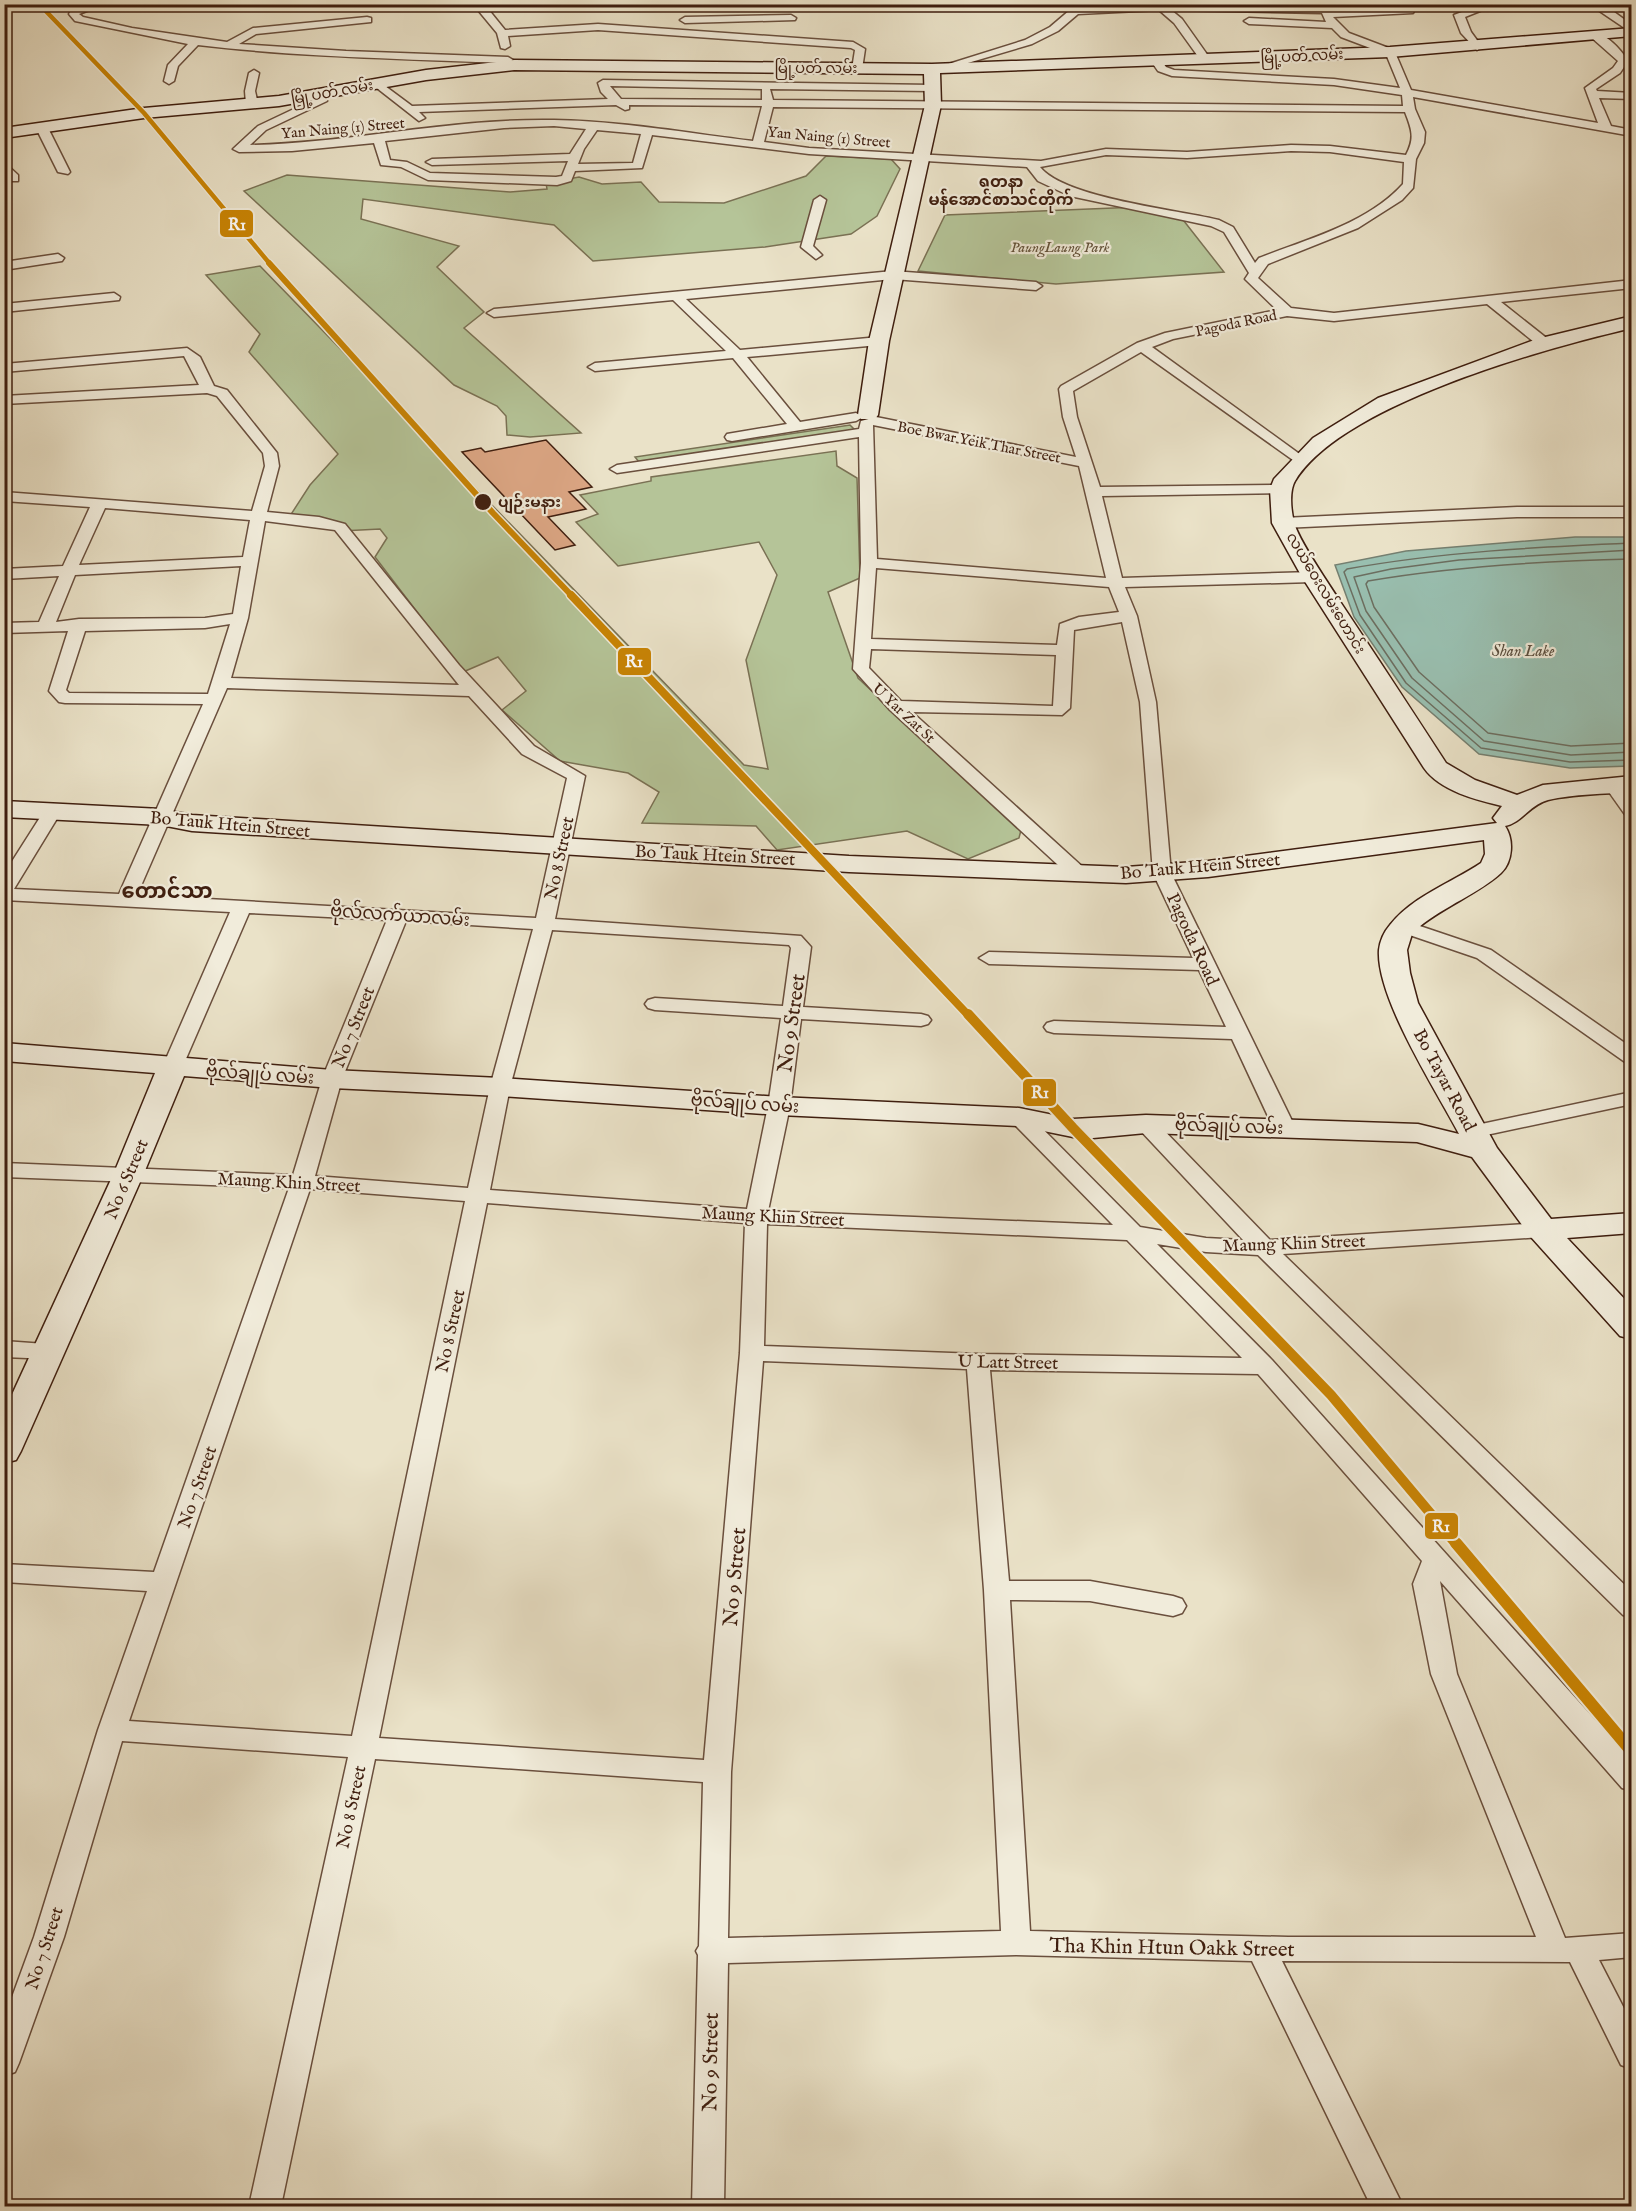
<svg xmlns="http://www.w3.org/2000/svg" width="1636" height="2211" viewBox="0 0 1636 2211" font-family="'IM FELL English','Noto Sans Myanmar',serif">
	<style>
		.green { fill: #b5c498; stroke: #7a7154; stroke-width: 1.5 }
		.water { fill: #99bfb0; stroke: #757f70; stroke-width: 1.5 }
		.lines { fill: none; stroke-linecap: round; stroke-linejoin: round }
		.shore { stroke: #6c6e60; stroke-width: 1.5 }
		.building { fill: #dda785; stroke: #3f1e0f; stroke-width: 1.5 }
		.street-casing { stroke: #6a4f3d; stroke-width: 3 }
		.secondary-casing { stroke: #3f1e0f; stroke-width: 3 }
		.street { fill: #f1ecdb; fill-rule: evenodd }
		.secondary { fill: #f1ecdb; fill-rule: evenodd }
		.rail-1-far4-casing { stroke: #f1ecdb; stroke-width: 7 }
		.rail-1-far3-casing { stroke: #f1ecdb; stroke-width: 9 }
		.rail-1-far2-casing { stroke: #f1ecdb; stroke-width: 11 }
		.rail-1-far1-casing { stroke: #f1ecdb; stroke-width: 14 }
		.rail-1-casing { stroke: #f1ecdb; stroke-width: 16 }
		.rail-1-far4 { stroke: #c98404; stroke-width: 4.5 }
		.rail-1-far3 { stroke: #c98404; stroke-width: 6 }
		.rail-1-far2 { stroke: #c98404; stroke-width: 8 }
		.rail-1-far1 { stroke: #c98404; stroke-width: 10 }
		.rail-1 { stroke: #c98404; stroke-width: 12 }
		.stop-dot { fill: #3f1e0f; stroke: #f1ecdb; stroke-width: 2 }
		.labels { text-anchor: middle; stroke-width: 4.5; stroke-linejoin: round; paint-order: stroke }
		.far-street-label { font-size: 15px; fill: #3f1e0f; stroke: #f1ecdb }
		.far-park-label { font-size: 15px; font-style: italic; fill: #625038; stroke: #f1ecdb }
		.far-stop-label { font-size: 15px; font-weight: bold; fill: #3f1e0f; stroke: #f1ecdb; text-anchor: start }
		.far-neighbourhood-label { font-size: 16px; font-weight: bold; fill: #3f1e0f; stroke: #f1ecdb }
		.far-water-label { font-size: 16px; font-style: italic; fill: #5a4e3f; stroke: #f1ecdb }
		.street-label { font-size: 18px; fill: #3f1e0f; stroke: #f1ecdb }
		.quarter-label { font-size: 21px; font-weight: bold; fill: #3f1e0f; stroke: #f1ecdb }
		.near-street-label { font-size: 21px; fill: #3f1e0f; stroke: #f1ecdb }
		.line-badge { stroke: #f1ecdb; stroke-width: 2 }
		.badge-label { font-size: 16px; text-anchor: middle; font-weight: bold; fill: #fff }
	</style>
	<rect width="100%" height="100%" fill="#eae2c8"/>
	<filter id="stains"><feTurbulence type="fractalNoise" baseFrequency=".00333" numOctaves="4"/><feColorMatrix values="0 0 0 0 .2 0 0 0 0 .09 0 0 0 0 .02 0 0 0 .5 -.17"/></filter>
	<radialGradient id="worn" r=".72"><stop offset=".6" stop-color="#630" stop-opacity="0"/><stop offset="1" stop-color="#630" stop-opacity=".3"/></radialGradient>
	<!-- green -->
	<g class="green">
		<polygon points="826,156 891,159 900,169 877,216 851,234 765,247 593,261 554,225 363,199 361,219 459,246 437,267 484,312 464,328 581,433 530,437 507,435 506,416 497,406 454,385 244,191 287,175 510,192 547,189 546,183 579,177 602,184 641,182 659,202 724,203 806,176"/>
		<polygon points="1138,207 1180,216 1224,272 1056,284 918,271 945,215"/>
		<polygon points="260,266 744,765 768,769 746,660 777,575 759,542 618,566 576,522 598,514 580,495 651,481 651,477 836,451 837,466 857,478 860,578 828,592 858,678 1021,830 1019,838 968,859 907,831 777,850 756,826 642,823 659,792 628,773 560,761 502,710 526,691 498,657 463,672 375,557 387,538 380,529 341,531 288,519 310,485 338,454 249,352 260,334 206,275"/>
		<polygon points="850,425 855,430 639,462 635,457"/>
	</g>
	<!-- water -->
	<polygon class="water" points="1575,537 1631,537 1631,766 1570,768 1479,754 1402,687 1354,617 1335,565 1406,551"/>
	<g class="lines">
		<!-- shore -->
		<g class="shore">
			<path d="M1632,543C1536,547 1441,552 1347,569L1344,572L1360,615L1406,683L1481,748L1570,762L1632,760"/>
			<polyline points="1632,550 1459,560 1391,569 1354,577 1366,611 1412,678 1484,741 1571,755 1632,752"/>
			<path d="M1632,559C1543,561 1455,566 1368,581L1366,584L1374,607L1419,672L1488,733L1571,746L1632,743"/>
		</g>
	</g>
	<!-- building -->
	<polygon class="building" points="546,440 592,487 569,492 586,509 548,517 575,545 555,550 462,452 481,448 485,452"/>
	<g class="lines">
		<defs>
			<g id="street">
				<path d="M84,4H180L175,7L92,9L79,14L83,17L132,28L227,42L253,28L367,17L371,18V22L256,34L239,44L346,51L508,57L513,60L508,63C405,59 299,57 198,45L178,66L174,81L169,84L164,81L168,65L188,44L75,21L69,14L73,7Z"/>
				<polygon points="186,4 327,4 322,7 247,10"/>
				<polygon points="473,4 484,4 505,30 598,24 853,42 865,49 862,69 857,72 852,69 855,50 851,48 598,30 508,36 510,46 505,49 501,48 497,33"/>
				<path d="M1077,4H1088L1085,7L1150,4L1324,7V4H1334V10L1409,8L1414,11L1413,13L1333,17L1349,33L1394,50L1411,90L1598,123L1585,88L1613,68L1618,61L1592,38V34C1606,32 1621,50 1628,61L1620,73L1596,89L1597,91L1632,93V99L1599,98L1611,126L1632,130V136L1413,97L1415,109L1425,132L1424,143L1416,159L1413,188L1402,200L1358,228L1268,264L1258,278L1291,308L1334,313L1632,280V288L1501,302L1549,340V346H1539L1487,304L1334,321L1287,316L1173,339L1152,347L1305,458L1307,461L1305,464L1300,465L1141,352L1073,391L1077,417L1100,487L1281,485L1288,489L1281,493L1102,496L1122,578L1313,572L1321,577L1313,582L1125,587L1137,616L1156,702L1171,873L1295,1127L1292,1132H1276L1273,1127L1232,1039L1054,1033L1047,1031L1044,1027L1047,1023L1054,1021L1226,1027L1199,970L989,964L979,958L989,952L1193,958L1153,873L1140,702L1122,622L1074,630L1070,708L1062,715L912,712L1085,869L1087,873L1078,879L1071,877L890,710L853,669L861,563L859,437L617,473L610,469L617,465L859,429L861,421L876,417L1076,457L1063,417L1059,389L1061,386L1137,343L1165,333L1277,310L1245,279L1249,273L1224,232L1211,226L1070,196L1038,181L1027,167L809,154L652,135L642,168L575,171L571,181L557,185L428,180L401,167L381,165L374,143L292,151L239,152L233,149L258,126L317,98L316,94L321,91L326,94L327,101L266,130L250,145C351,143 452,118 554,120C620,121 687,133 753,141L762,106L629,105V109L625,110L616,105L419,112L425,118L419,121L373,85V81L377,80L412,106L608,99L601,92L598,83L603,80L932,85L937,88L932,91L770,89L773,100L1403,106L1402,95L1334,85L1172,76L1158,71L1151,61L1160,59L1166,67L1174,70L1334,79L1400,88L1386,54L1341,37L1332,28L1249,24L1244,21L1249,18L1326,22L1322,13L1171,10L1182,19L1211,60L1206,63L1202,62L1174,23L1159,10L1078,14L1058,31L1032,44L944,70L939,67L1025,40L1050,27ZM610,86L762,89V100L621,99ZM773,107L1405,112C1412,130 1415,138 1406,155L1330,146L1291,145L1187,152L1106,149L1041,161L809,148L764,142ZM554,126L586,129L570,154L432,159L426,162L432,165L568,161L562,176L556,177L430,173L407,162L390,160L385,141L504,128ZM597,130L641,134L633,163L578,164L584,149ZM1291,151L1330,152L1404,162L1403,184C1367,224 1307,239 1259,258L1255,263L1233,227L1219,220C1178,210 1064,198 1040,167L1106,155L1187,158ZM873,425L1079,466L1106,578L877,559ZM876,568L1109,587L1119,612L1079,617L1060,624L1057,645L871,639ZM871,649L1056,655L1053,706L901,701L869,668Z"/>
				<polygon points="1474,4 1484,4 1485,9 1465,17 1471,32 1482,47 1477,50 1461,33 1454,15 1475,7"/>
				<polygon points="1595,4 1603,4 1632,25 1632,33 1595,8"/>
				<polygon points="791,15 796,18 795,20 685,23 680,20 685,17"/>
				<polygon points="254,70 259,73 255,91 258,104 252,107 246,104 245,91 249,73"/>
				<polygon points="42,125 48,128 70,172 68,174 58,172 36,128"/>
				<polygon points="4,162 18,175 18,181 10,181 4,174"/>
				<polygon points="820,196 826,200 813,246 822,255 816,259 801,247 814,200"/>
				<polygon points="58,254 64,258 62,261 4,270 4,262"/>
				<polygon points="893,271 1036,282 1042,286 1036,290 893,279 686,299 740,350 879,337 886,341 879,345 747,357 800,422 856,413 863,417 856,421 732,441 727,440 725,437 727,434 787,424 733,358 595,371 588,367 595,363 726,351 673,300 494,317 487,313 494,309"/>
				<polygon points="114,293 120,297 119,300 4,312 4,304"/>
				<path d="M187,348L200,357L214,386L227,390L277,453L279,466L267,512L319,517L345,524L459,665L534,746L585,776L555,919L801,936L811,947L803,1007L921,1014L928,1016L931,1020L928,1024L921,1026L801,1019L790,1106L768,1211L1113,1225L1012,1122L1008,1117L1012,1112H1026L1140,1227L1206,1238L1243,1240L1139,1129L1135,1124L1139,1119H1153L1270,1240L1542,1223L1550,1225L1553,1230L1550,1235L1542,1237L1283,1254L1632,1592V1618L1623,1615L1258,1255L1206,1252L1157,1244L1272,1360L1632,1761V1791L1622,1788L1440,1581L1457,1674L1565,1938L1632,1933V1957L1599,1960L1632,2024V2069L1621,2065L1570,1962L1282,1961L1403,2206H1371L1252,1961L1016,1955L728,1963L724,2206H692L698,1955L696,1951L699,1946L703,1782L375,1759L281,2206H249L348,1757L122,1741L64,1937L19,2063L15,2072L4,2076V2019L34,1937L98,1730L147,1591L4,1582V1564L154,1572L289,1188L4,1177V1163L293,1175L322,1079L387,920L249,913L182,1068L179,1072H165L162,1068L230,912L4,900V874L46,808L52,807L61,812L14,889L119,894L203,704L65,703L59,702L49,691L68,631L4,633V623L39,622L59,576L4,579V569L63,566L90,507L4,501V492L252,511L265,466L263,453L217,396L207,393L4,404V396L199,385L184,356L4,372V364ZM105,508L250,520L243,557L79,565ZM265,521L335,530L459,685L231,678L248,618ZM241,566L233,614L205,618L79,619L56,622L75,575ZM230,624L208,694L69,693L66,690L85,631L205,628ZM227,688L469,696L522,754L567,778L536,918L137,895ZM406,921L533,929L490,1087L468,1188L315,1176L342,1079ZM552,930L789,945L791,948L783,1006L655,998L648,1000L645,1004L648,1008L655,1010L781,1018L768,1106L747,1209L490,1190L510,1087ZM310,1189L465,1201L352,1736L129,1721ZM487,1203L745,1223L740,1353L704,1760L379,1738ZM767,1224L1127,1240L1242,1358L978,1354L764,1346ZM763,1361L967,1369L984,1590L1001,1931L728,1938L731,1772ZM990,1370L1258,1374L1422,1561L1413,1584L1431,1674L1536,1937H1288L1030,1931L1010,1600L1090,1601L1173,1616L1182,1613L1186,1606L1182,1599L1173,1596L1090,1581H1009Z"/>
				<polygon points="1517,507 1632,507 1632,517 1517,517 1283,528 1275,523 1283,518"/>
				<polygon points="1613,780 1619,781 1632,798 1632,817 1626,816 1604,785"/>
				<polygon points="1402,920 1491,950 1632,1048 1632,1064 1625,1062 1477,958 1395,930 1392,926 1395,922"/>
				<polygon points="1632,1092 1632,1104 1472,1138 1464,1137 1461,1132 1464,1127 1472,1126"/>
				<polygon points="4,1341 59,1345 63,1351 59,1357 51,1359 4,1357"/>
			</g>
			<g id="secondary">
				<polygon points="1632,28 1632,36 1390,57 940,73 941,105 889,341 878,415 875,419 861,419 858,415 869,341 925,105 924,74 514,70 426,80 279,106 144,118 4,138 4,128 144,108 279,96 426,70 514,60 932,64 1390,47"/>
				<path d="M1632,316V328C1546,348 1342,404 1295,481C1289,491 1291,511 1294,522C1297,538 1329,584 1339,600C1375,654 1411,709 1446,763L1475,780L1517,795L1543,785L1632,776V792C1605,794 1574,794 1548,800C1529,805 1522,823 1505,826C1514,839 1513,862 1501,873C1481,892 1443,907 1419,927L1412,934L1407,950L1410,973L1418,1003L1497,1148L1551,1219L1632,1213V1233L1567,1238L1632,1307V1339L1620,1336L1531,1237L1472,1157L1417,1142L1146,1133L1093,1138L1073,1137L1019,1126L779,1115L500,1096L332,1088L184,1076L144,1173L21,1451L16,1460L4,1463V1412L114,1173L155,1073L4,1061V1043L332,1070L500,1078L779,1097L1019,1108L1073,1119L1146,1115L1418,1124L1459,1134C1436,1090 1376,998 1379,950C1380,941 1384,932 1390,925C1413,896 1451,883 1481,863L1485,854L1484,840L1208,877L1126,883L849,872L192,831L161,825L4,817V801L161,809L192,815L849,856L1126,867L1208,861L1497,823L1493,818L1502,806C1477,800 1440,791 1424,768L1302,577L1272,523L1270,489L1274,479L1313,438L1378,398L1537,339Z"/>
			</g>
		</defs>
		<!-- street casing -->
		<use href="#street" class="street-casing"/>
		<!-- secondary casing -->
		<use href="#secondary" class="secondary-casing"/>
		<!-- street -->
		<use href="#street" class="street"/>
		<!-- secondary -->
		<use href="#secondary" class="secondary"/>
		<defs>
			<polyline id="rail-1-far4" points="39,4 144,113 270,264"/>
			<polyline id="rail-1-far3" points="269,263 493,513 573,597"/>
			<polyline id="rail-1-far2" points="571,595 969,1016"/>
			<polyline id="rail-1-far1" points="968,1014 1073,1128 1331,1395 1457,1545"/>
			<polyline id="rail-1" points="1456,1543 1632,1752"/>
		</defs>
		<!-- rail-1-far4 casing -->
		<use href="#rail-1-far4" class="rail-1-far4-casing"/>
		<!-- rail-1-far3 casing -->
		<use href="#rail-1-far3" class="rail-1-far3-casing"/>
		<!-- rail-1-far2 casing -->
		<use href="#rail-1-far2" class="rail-1-far2-casing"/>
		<!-- rail-1-far1 casing -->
		<use href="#rail-1-far1" class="rail-1-far1-casing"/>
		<!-- rail-1 casing -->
		<use href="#rail-1" class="rail-1-casing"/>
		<!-- rail-1-far4 -->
		<use href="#rail-1-far4" class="rail-1-far4"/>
		<!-- rail-1-far3 -->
		<use href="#rail-1-far3" class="rail-1-far3"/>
		<!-- rail-1-far2 -->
		<use href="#rail-1-far2" class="rail-1-far2"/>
		<!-- rail-1-far1 -->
		<use href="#rail-1-far1" class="rail-1-far1"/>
		<!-- rail-1 -->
		<use href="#rail-1" class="rail-1"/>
	</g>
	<!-- markers -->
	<circle class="stop-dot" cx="483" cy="502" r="9"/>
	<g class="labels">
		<!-- far-street labels -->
		<g class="far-street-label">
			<text transform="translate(1302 56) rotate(-3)" y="5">မြို့ပတ် လမ်း</text>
			<text x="816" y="73">မြို့ပတ် လမ်း</text>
			<text transform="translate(332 92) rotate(-10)" y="5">မြို့ပတ် လမ်း</text>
			<text transform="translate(343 128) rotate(-5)" y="5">Yan Naing (1) Street</text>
			<text transform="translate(829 137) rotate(5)" y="5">Yan Naing (1) Street</text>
			<text transform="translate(1236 323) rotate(-12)" y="5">Pagoda Road</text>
			<text transform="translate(979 442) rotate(11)" y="5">Boe Bwar Yeik Thar Street</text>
			<text transform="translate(1326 593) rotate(59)" y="5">လယ်ဝေးလမ်းဟောင်း</text>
			<text transform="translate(904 713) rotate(43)" y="5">U Yar Zat St</text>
		</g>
		<!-- far-park labels -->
		<g class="far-park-label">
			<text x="1060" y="252">PaungLaung Park</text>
		</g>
		<!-- far-stop labels -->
		<g class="far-stop-label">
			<text x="498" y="507">ပျဉ်းမနား</text>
		</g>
		<!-- far-neighbourhood labels -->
		<g class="far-neighbourhood-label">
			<text x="1001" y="187">ရတနာ<tspan x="1001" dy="18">မန်အောင်စာသင်တိုက်</tspan></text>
		</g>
		<!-- far-water labels -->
		<g class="far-water-label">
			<text x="1523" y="656">Shan Lake</text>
		</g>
		<!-- street labels -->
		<g class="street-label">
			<text transform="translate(230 824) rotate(5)" y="6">Bo Tauk Htein Street</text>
			<text transform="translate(715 855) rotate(3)" y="6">Bo Tauk Htein Street</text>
			<text transform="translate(559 858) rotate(-78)" y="6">No 8 Street</text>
			<text transform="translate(1200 866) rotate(-5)" y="6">Bo Tauk Htein Street</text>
			<text transform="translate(400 915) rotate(4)" y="6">ဗိုလ်လက်ယာလမ်း</text>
			<text transform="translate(1193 939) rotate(65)" y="6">Pagoda Road</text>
			<text transform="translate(353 1027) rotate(-68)" y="6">No 7 Street</text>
			<text transform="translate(260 1074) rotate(4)" y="6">ဗိုလ်ချုပ် လမ်း</text>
			<text transform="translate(1445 1080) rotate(62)" y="6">Bo Tayar Road</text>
			<text transform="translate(745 1103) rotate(4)" y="6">ဗိုလ်ချုပ် လမ်း</text>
			<text transform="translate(1229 1126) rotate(2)" y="6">ဗိုလ်ချုပ် လမ်း</text>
			<text transform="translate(126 1179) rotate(-67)" y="6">No 6 Street</text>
			<text transform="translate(289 1182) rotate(3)" y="6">Maung Khin Street</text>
			<text transform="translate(773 1216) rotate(3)" y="6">Maung Khin Street</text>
			<text transform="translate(1294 1243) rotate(-2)" y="6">Maung Khin Street</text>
			<text transform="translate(450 1331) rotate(-78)" y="6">No 8 Street</text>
			<text transform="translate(1008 1362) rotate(1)" y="6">U Latt Street</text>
			<text transform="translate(197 1487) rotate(-71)" y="6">No 7 Street</text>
			<text transform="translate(351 1807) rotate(-78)" y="6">No 8 Street</text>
			<text transform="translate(44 1948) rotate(-72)" y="6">No 7 Street</text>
		</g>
		<!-- quarter labels -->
		<g class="quarter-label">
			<text x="167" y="898">တောင်သာ</text>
		</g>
		<!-- near-street labels -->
		<g class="near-street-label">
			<text transform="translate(791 1023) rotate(-82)" y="7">No 9 Street</text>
			<text transform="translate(734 1577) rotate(-85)" y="7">No 9 Street</text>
			<text transform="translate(1172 1947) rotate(1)" y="7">Tha Khin Htun Oakk Street</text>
			<text transform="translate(710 2062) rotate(-89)" y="7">No 9 Street</text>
		</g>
	</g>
	<g class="line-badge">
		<rect x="219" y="209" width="35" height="29" rx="6" fill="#c98404"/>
		<rect x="617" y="647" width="35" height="29" rx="6" fill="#c98404"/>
		<rect x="1022" y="1078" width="35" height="29" rx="6" fill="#c98404"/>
		<rect x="1424" y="1512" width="35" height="28" rx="6" fill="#c98404"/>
	</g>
	<g class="badge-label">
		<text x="237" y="230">R1</text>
		<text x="634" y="667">R1</text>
		<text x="1040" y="1098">R1</text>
		<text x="1441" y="1532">R1</text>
	</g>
	<!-- margin -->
	<rect width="1636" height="2211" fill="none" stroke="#eae2c8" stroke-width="24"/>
	<rect x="6" y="6" width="1624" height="2199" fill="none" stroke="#3f1e0f" stroke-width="3"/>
	<rect x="12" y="12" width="1612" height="2187" fill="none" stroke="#3f1e0f" stroke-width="1.5"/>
	<rect width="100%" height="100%" filter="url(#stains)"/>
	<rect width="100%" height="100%" fill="url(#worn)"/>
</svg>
